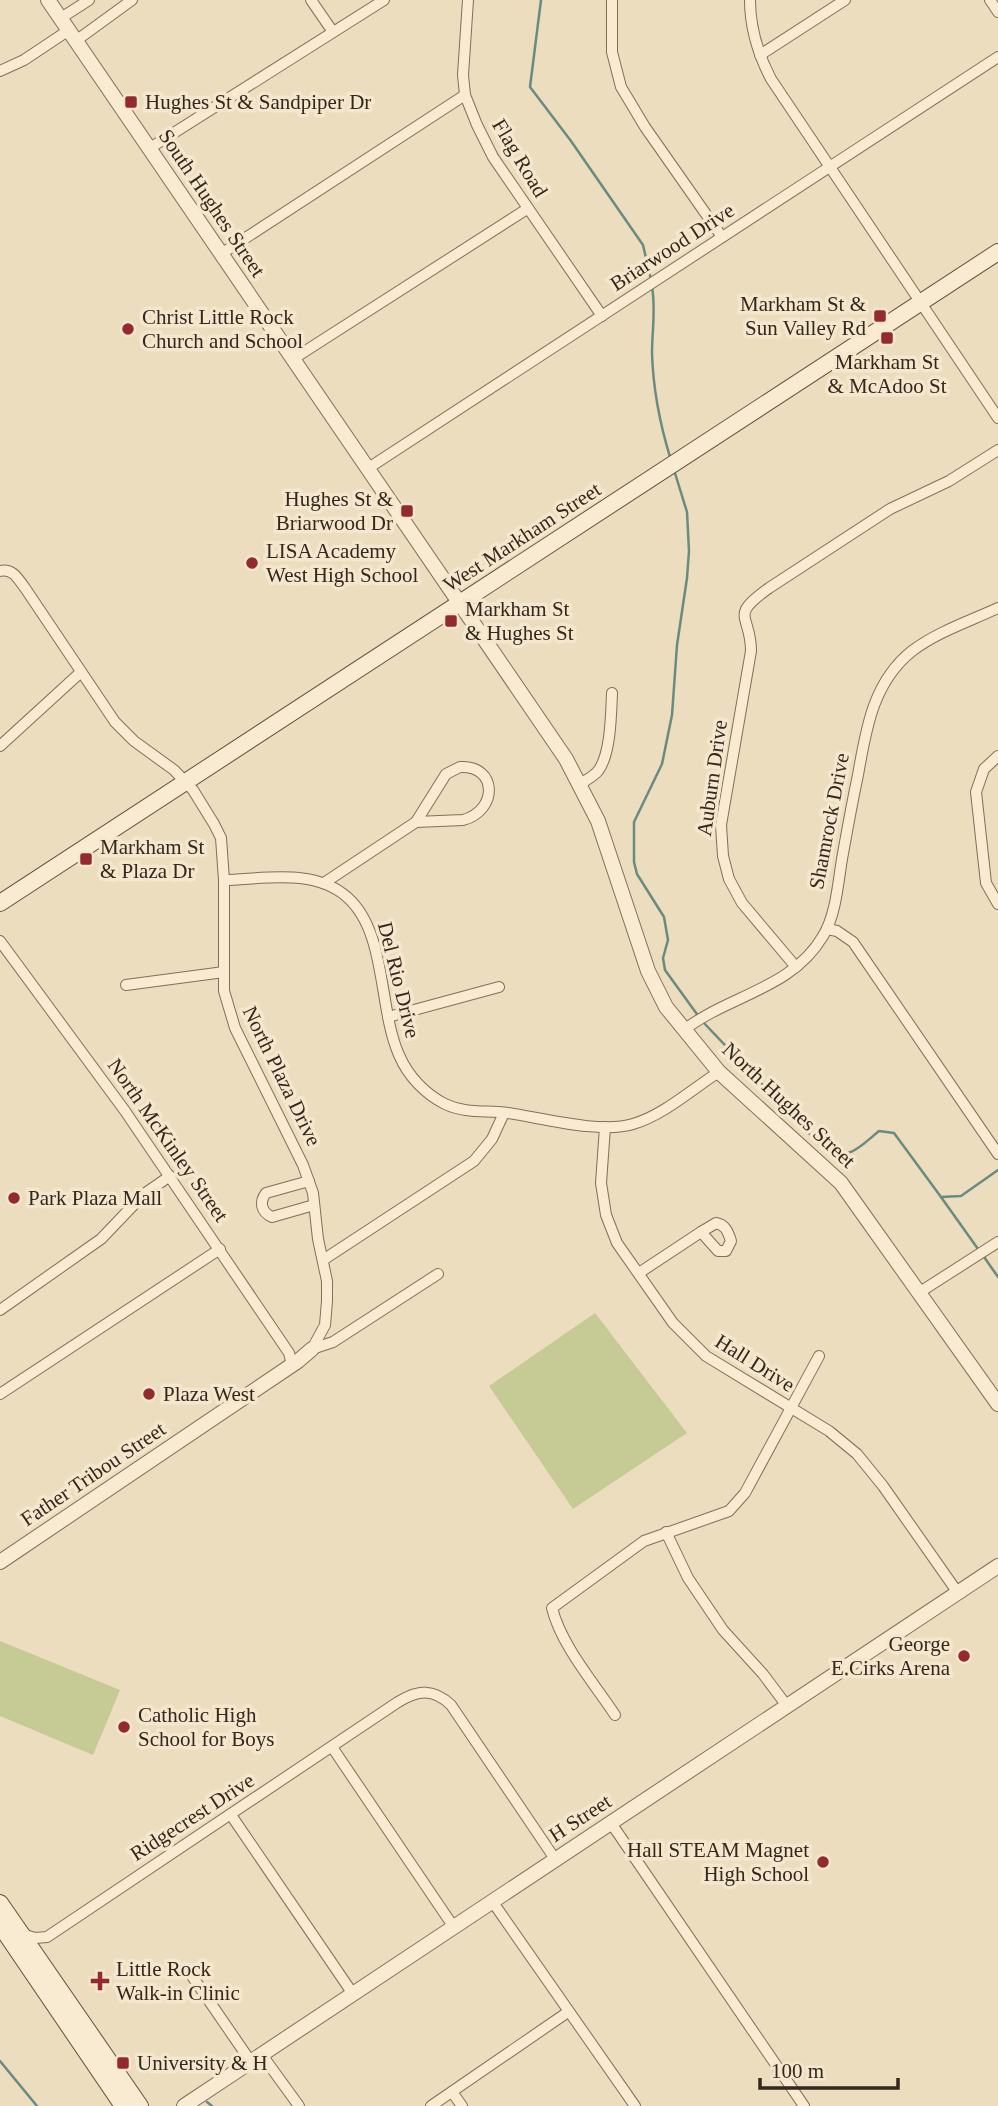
<svg xmlns="http://www.w3.org/2000/svg" width="998" height="2106" viewBox="0 0 998 2106" font-family="Georgia,serif">
	<style>
		.green { fill: #c6ca94 }
		.lines { fill: none; stroke-linecap: round; stroke-linejoin: round }
		.stream { stroke: #6a8b82; stroke-width: 2.5 }
		.minor-casing { stroke: #846e58; stroke-width: 12 }
		.tertiary-casing { stroke: #846e58; stroke-width: 16 }
		.secondary-casing { stroke: #664f3b; stroke-width: 18 }
		.minor { stroke: #f8ebd2; stroke-width: 10 }
		.tertiary { stroke: #f8ebd2; stroke-width: 14 }
		.secondary { stroke: #f8ebd2; stroke-width: 16 }
		.poi-dot { fill: #922a2f; stroke: #f4e7ce; stroke-width: 2.5 }
		.labels { text-anchor: middle; stroke-width: 7; stroke-linejoin: round; paint-order: stroke }
		.poi-label { font-size: 21px; fill: #34271c; stroke: #f4e7ce; text-anchor: start }
		.street-label { font-size: 21px; fill: #34271c; stroke: #f4e7ce }
	</style>
	<rect width="100%" height="100%" fill="#ecddbf"/>
	<!-- green -->
	<g class="green">
		<polygon points="595,1313 687,1433 573,1509 489,1386"/>
		<polygon points="0,1641 120,1690 93,1755 0,1716"/>
	</g>
	<g class="lines">
		<!-- stream -->
		<g class="stream">
			<polyline points="541,0 530,87 571,141 643,245 651,280"/>
			<path d="M652,287C656,309 652,331 652,353C653,387 660,424 670,457"/>
			<polyline points="674,470 687,512 689,551 687,578 677,645 672,715 662,764 634,822 634,862 637,874 664,917 668,940 663,958 665,970 699,1017"/>
			<path d="M703,1022L822,1147C848,1163 858,1148 879,1131L894,1133L941,1197L961,1196L998,1170"/>
			<polyline points="941,1197 978,1249"/>
			<polyline points="982,1254 998,1277"/>
			<polyline points="0,2061 37,2106"/>
			<polyline points="207,2102 212,2106"/>
		</g>
		<defs>
			<g id="minor">
				<polyline points="311,0 333,32"/>
				<polyline points="468,0 463,75 465,95 477,125 493,157 602,316"/>
				<polyline points="612,0 612,52 621,87 645,127 722,237"/>
				<path d="M750,0C750,28 758,54 771,79L998,418"/>
				<polyline points="990,0 998,12"/>
				<polyline points="61,18 89,0"/>
				<polyline points="77,40 132,0"/>
				<polyline points="760,55 845,0"/>
				<polyline points="0,71 24,60 69,30"/>
				<polyline points="150,148 384,0"/>
				<polyline points="221,254 465,95"/>
				<polyline points="293,359 527,209"/>
				<polyline points="367,469 998,57"/>
				<path d="M0,571C13,568 18,579 25,588L115,722L134,741L174,770L193,790L214,824L221,838L224,880V991L235,1028L303,1165L313,1193L318,1239L327,1281V1301L325,1325L312,1349"/>
				<polyline points="0,746 81,672"/>
				<polyline points="998,756 984,769 976,792 986,883 998,904"/>
				<path d="M460,767C498,765 498,811 463,820L416,822L446,774Z"/>
				<path d="M580,784C586,780 593,777 598,771C611,754 611,714 612,693"/>
				<path d="M224,880C264,879 314,868 347,897C387,932 378,1007 399,1055C408,1076 425,1094 445,1104C466,1114 486,1110 508,1113C542,1118 601,1134 633,1124C664,1115 692,1089 719,1072"/>
				<polyline points="324,883 416,822"/>
				<polyline points="827,929 837,931 853,942 998,1154"/>
				<polyline points="0,941 125,1111 289,1353 291,1361 288,1368"/>
				<path d="M796,967L742,903L729,879L723,856L721,825L751,651C751,614 728,617 769,588L890,509L949,481L998,450"/>
				<polyline points="126,985 224,972"/>
				<polyline points="388,1017 499,987"/>
				<path d="M684,1030C729,995 792,989 823,936C836,915 838,883 842,859C847,831 852,803 858,775C866,729 873,682 912,651C937,632 970,621 998,608"/>
				<polyline points="605,1127 601,1183 606,1215 617,1243 673,1323 706,1356 829,1431 857,1454 883,1486 958,1593"/>
				<path d="M309,1181L266,1193C259,1202 261,1212 272,1217L314,1205"/>
				<path d="M716,1223C726,1225 728,1232 731,1241L726,1251H718L701,1232Z"/>
				<polyline points="323,1260 474,1161 492,1139 504,1113"/>
				<polyline points="639,1273 701,1232"/>
				<polyline points="920,1292 998,1242"/>
				<polyline points="0,1310 101,1239 144,1194 170,1176"/>
				<polyline points="312,1349 333,1342 438,1274"/>
				<polyline points="0,1394 220,1249"/>
				<polyline points="666,1532 688,1578 723,1630 763,1674 787,1706"/>
				<path d="M615,1715C594,1683 561,1645 552,1608L644,1541L729,1511L745,1493L819,1356"/>
				<polyline points="332,1747 453,1926"/>
				<polyline points="231,1815 353,1994"/>
				<polyline points="611,1823 804,2106"/>
				<polyline points="492,1901 635,2106"/>
				<path d="M22,1934L35,1938L47,1937L398,1702C418,1690 433,1688 451,1705L555,1859"/>
				<polyline points="192,1976 251,2062"/>
				<polyline points="262,2055 299,2106"/>
				<polyline points="452,2092 462,2106"/>
				<polyline points="431,2106 568,2012"/>
			</g>
			<g id="tertiary">
				<polyline points="48,0 566,759 598,821 648,971 666,1007 719,1072 841,1183 998,1404"/>
				<polyline points="0,1562 298,1361 312,1349"/>
				<polyline points="184,2106 998,1566"/>
			</g>
			<g id="secondary">
				<polyline points="0,903 998,252"/>
				<polyline points="0,1903 140,2106"/>
				<polyline points="0,1925 123,2106"/>
			</g>
		</defs>
		<!-- minor casing -->
		<use href="#minor" class="minor-casing"/>
		<!-- tertiary casing -->
		<use href="#tertiary" class="tertiary-casing"/>
		<!-- secondary casing -->
		<use href="#secondary" class="secondary-casing"/>
		<!-- minor -->
		<use href="#minor" class="minor"/>
		<!-- tertiary -->
		<use href="#tertiary" class="tertiary"/>
		<!-- secondary -->
		<use href="#secondary" class="secondary"/>
	</g>
	<!-- markers -->
	<g class="poi-dot">
		<rect x="124" y="95" width="14" height="14" rx="3.5"/>
		<rect x="873" y="309" width="14" height="14" rx="3.5"/>
		<circle cx="128" cy="329" r="7"/>
		<rect x="880" y="331" width="14" height="14" rx="3.5"/>
		<rect x="400" y="504" width="14" height="14" rx="3.5"/>
		<circle cx="252" cy="563" r="7"/>
		<rect x="444" y="614" width="14" height="14" rx="3.5"/>
		<rect x="79" y="852" width="14" height="14" rx="3.5"/>
		<circle cx="14" cy="1198" r="7"/>
		<circle cx="149" cy="1394" r="7"/>
		<circle cx="964" cy="1656" r="7"/>
		<circle cx="124" cy="1727" r="7"/>
		<circle cx="823" cy="1862" r="7"/>
		<path d="M96.5 1970.5h7v7h7v7h-7v7h-7v-7h-7v-7h7z"/>
		<rect x="116" y="2056" width="14" height="14" rx="3.5"/>
	</g>
	<g class="labels">
		<!-- poi labels -->
		<g class="poi-label">
			<text x="145" y="109">Hughes St &amp; Sandpiper Dr</text>
			<text x="866" y="311" text-anchor="end">Markham St &amp;<tspan x="866" dy="24">Sun Valley Rd</tspan></text>
			<text x="142" y="324">Christ Little Rock<tspan x="142" dy="24">Church and School</tspan></text>
			<text x="887" y="369" text-anchor="middle">Markham St<tspan x="887" dy="24">&amp; McAdoo St</tspan></text>
			<text x="393" y="506" text-anchor="end">Hughes St &amp;<tspan x="393" dy="24">Briarwood Dr</tspan></text>
			<text x="266" y="558">LISA Academy<tspan x="266" dy="24">West High School</tspan></text>
			<text x="465" y="616">Markham St<tspan x="465" dy="24">&amp; Hughes St</tspan></text>
			<text x="100" y="854">Markham St<tspan x="100" dy="24">&amp; Plaza Dr</tspan></text>
			<text x="28" y="1205">Park Plaza Mall</text>
			<text x="163" y="1401">Plaza West</text>
			<text x="950" y="1651" text-anchor="end">George<tspan x="950" dy="24">E.Cirks Arena</tspan></text>
			<text x="138" y="1722">Catholic High<tspan x="138" dy="24">School for Boys</tspan></text>
			<text x="809" y="1857" text-anchor="end">Hall STEAM Magnet<tspan x="809" dy="24">High School</tspan></text>
			<text x="116" y="1976">Little Rock<tspan x="116" dy="24">Walk-in Clinic</tspan></text>
			<text x="137" y="2070">University &amp; H</text>
		</g>
		<!-- street labels -->
		<g class="street-label">
			<text transform="translate(520 158) rotate(59)" y="7">Flag Road</text>
			<text transform="translate(212 203) rotate(56)" y="7">South Hughes Street</text>
			<text transform="translate(672 247) rotate(-33)" y="7">Briarwood Drive</text>
			<text transform="translate(522 537) rotate(-33)" y="7">West Markham Street</text>
			<text transform="translate(712 778) rotate(-82)" y="7">Auburn Drive</text>
			<text transform="translate(829 821) rotate(-79)" y="7">Shamrock Drive</text>
			<text transform="translate(399 980) rotate(76)" y="7">Del Rio Drive</text>
			<text transform="translate(282 1076) rotate(64)" y="7">North Plaza Drive</text>
			<text transform="translate(789 1105) rotate(43)" y="7">North Hughes Street</text>
			<text transform="translate(168 1140) rotate(55)" y="7">North McKinley Street</text>
			<text transform="translate(755 1363) rotate(32)" y="7">Hall Drive</text>
			<text transform="translate(93 1474) rotate(-34)" y="7">Father Tribou Street</text>
			<text transform="translate(192 1817) rotate(-33)" y="7">Ridgecrest Drive</text>
			<text transform="translate(580 1818) rotate(-33)" y="7">H Street</text>
		</g>
	</g>
	<!-- scale -->
	<path d="M760 2078v10h138v-10" fill="none" stroke="#34271c" stroke-width="3.5"/>
	<text x="771" y="2078" font-size="21" fill="#34271c" stroke="#f4e7ce" stroke-width="5" paint-order="stroke">100 m</text>
</svg>
